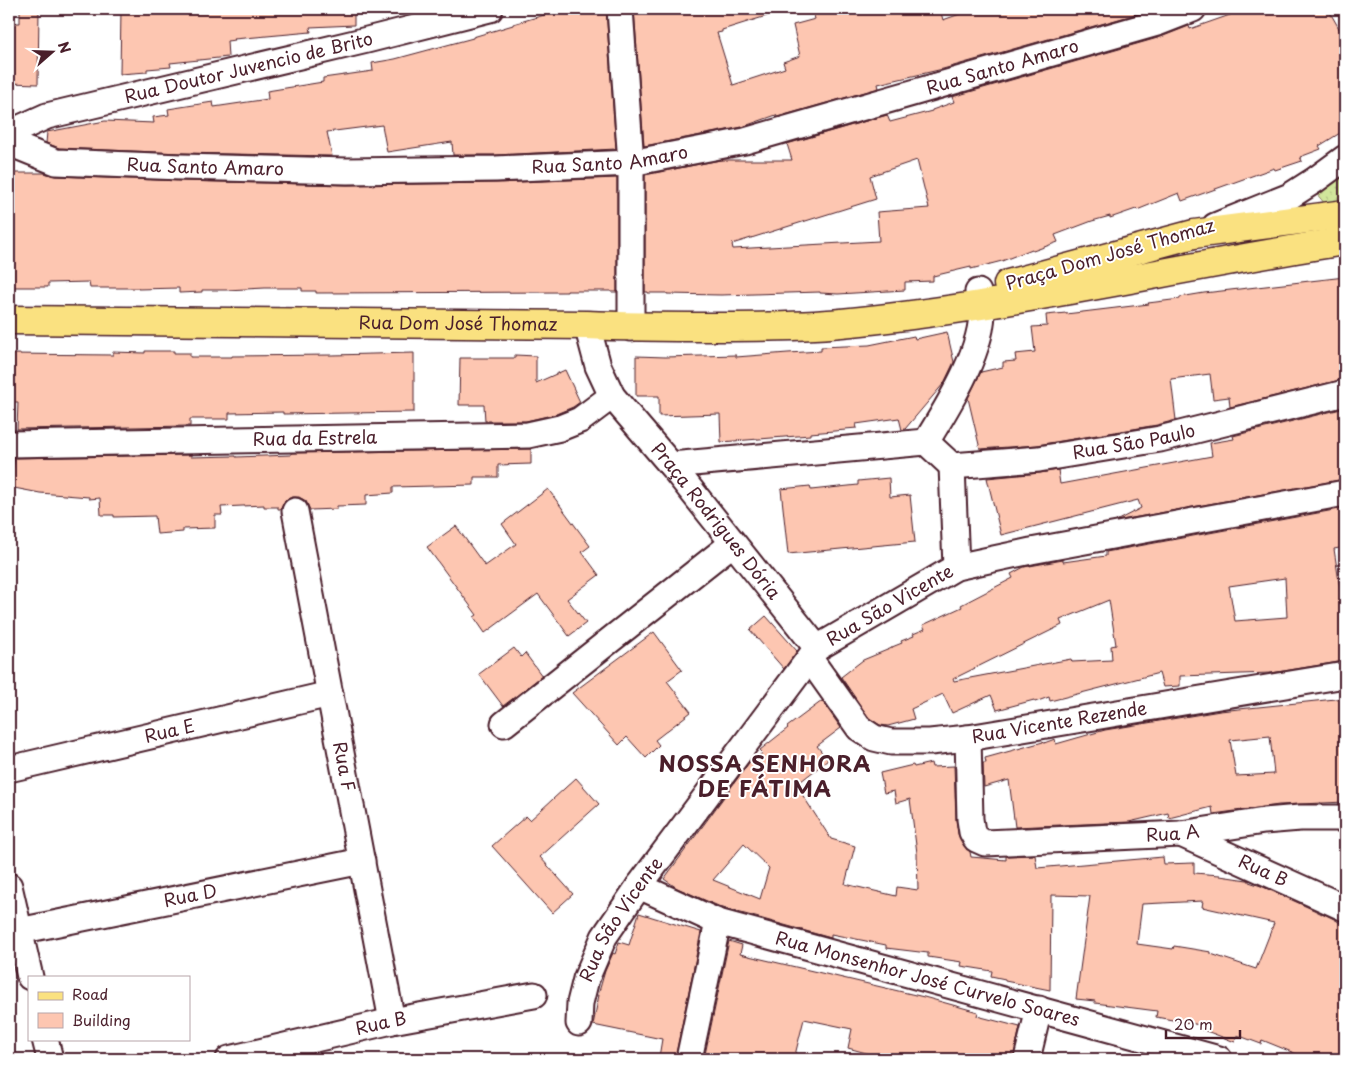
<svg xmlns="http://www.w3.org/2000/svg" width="1354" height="1068" viewBox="0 0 1354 1068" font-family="'Playpen Sans',sans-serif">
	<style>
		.green { fill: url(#green-dots); stroke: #8e8263 }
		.building { fill: #fdc6b1; stroke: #4a1f2b; fill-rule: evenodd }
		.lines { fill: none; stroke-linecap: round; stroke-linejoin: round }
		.minor-casing { stroke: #4a1f2b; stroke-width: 29 }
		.major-casing { stroke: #4a1f2b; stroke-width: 31 }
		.minor { stroke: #fff; stroke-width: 25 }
		.major { stroke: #fae180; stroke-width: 28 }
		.labels { text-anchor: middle; stroke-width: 4; stroke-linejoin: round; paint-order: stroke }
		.street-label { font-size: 18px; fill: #4a1f2b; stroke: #fff }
		.district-label { font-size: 22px; font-weight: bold; letter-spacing: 1px; fill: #4a1f2b; stroke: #fff }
	</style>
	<defs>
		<pattern id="green-dots" width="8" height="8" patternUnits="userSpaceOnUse" patternTransform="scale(1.25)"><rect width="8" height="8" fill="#d1e69b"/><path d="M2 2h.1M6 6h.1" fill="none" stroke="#b5c586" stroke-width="1.8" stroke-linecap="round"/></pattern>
	</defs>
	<rect width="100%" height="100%" fill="#fff"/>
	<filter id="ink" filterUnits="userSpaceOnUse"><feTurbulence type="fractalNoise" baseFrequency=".02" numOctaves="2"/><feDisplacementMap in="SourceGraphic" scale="10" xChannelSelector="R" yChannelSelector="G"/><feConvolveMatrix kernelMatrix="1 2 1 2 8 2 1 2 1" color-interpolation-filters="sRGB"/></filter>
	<g filter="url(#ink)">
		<!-- green -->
		<polygon class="green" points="1345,168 1345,202 1326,205 1315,192"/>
		<!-- building -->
		<g class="building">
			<polygon points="20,9 39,9 38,84 9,83 9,23 20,23"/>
			<polygon points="121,9 354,9 354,25 310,27 311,32 234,39 235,40 227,41 228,57 170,63 171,67 147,69 147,72 120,74"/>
			<polygon points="565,9 606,9 616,149 496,155 453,155 452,142 387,152 382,125 327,132 332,156 181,153 59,148 46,143 47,132 105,121 154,123 153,117 169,115 168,109 213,102 214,107 268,99 267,91 323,82 323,78 373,71 372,63 395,59 473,38 473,37 513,25 513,24"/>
			<polygon points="634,9 775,9 776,13 722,30 722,32 717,33 733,85 785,68 783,62 800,56 793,25 815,19 812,9 940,9 943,20 974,9 1154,9 943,69 878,84 879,88 777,117 776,115 742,127 644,146"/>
			<path d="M1247,9H1328L1345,39V130L1319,146L1321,149L1300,157L1302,161L1275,170L1274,168L1182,201L1179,193L1137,210L1136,209L1110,218V216L1092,221L1055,235L1058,242L1033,251L1032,249L1002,261L971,269V267L933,276V281L905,282V290L838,294L820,293V292L721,295L667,294V293H648V292H645V175L720,160H792L787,144L887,115L890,122L932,111V110L954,102L952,97L1161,37L1189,26L1190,29ZM917,160L929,208L877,212L879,241L733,249L732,244L876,199L870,176Z"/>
			<polygon points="9,173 44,173 55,176 181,181 347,185 496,183 617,178 617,292 611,292 611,291 567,291 567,292 316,293 316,291 302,291 302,288 265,288 226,290 202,290 202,292 179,293 179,288 138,289 138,288 90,288 89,282 48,283 48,287 9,287"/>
			<polygon points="1345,277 1345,347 1340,347 1344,379 1230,407 1229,397 1213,399 1210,374 1171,379 1176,420 1157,425 1037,445 980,449 968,398 981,372 1003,367 1003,362 1016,361 1015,354 1035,352 1032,327 1047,326 1046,315 1066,313 1066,314 1149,304 1148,303 1180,299 1180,297 1204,293"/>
			<polygon points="947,332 954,362 944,383 905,429 902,430 899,418 856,424 857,428 845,429 846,430 810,433 810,435 721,442 720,414 659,416 659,396 636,396 636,356 665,357 736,355 736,357 788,353 821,351 821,347 869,345 914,336 915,339"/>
			<polygon points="145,351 174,351 174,353 190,353 190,357 232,357 232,356 332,355 414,353 414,412 283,414 283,412 229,413 229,419 190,419 190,426 17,429 18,402 9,402 9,354 113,355 113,352 145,353"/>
			<polygon points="515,355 536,356 536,383 565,370 580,402 573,407 556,414 526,421 485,421 484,405 459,405 460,358 515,358"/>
			<polygon points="1345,408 1345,479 1116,521 1141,508 1138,500 1001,535 987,478 1040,473 1058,470 1060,484 1212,456 1210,443 1234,439 1233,436"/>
			<polygon points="531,449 531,464 498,465 498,477 474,477 474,485 393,487 393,493 366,495 366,505 337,506 337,509 310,510 306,501 299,497 293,497 285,500 281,509 278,509 278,507 264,507 264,505 221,507 222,515 215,515 215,528 183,529 183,532 157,534 155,516 114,517 114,515 101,515 100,498 89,499 89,497 40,493 9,487 9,467 13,468 15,458 191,455 191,457 236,456 236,457 291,455 291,453"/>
			<polygon points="889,478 890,497 910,495 915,542 788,554 781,489 810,486 811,490 858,485 858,481"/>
			<polygon points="548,489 590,546 582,552 599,575 567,599 586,623 569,636 538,594 485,633 474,617 477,615 427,547 456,526 485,566 516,544 502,524"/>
			<path d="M1345,508V547L1334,549L1343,608H1345V661L1271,673L1180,676V686L1163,687L1159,673L1050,701L1049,697L1035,702L1034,700L997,710L991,695L952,713L943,694L911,709L914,719L888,726L880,725L869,718L841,677L863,660L892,648V647L902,643L901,641L914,636L913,634L925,629L923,625L962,607L961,605L1013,578L1011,574L1024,567L1063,560V562L1106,556V552ZM1285,578L1287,617L1235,621L1229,586ZM1109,600L1116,645L1111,646L1112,660L1072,662L1071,659L954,681L953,679L1062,625L1060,620Z"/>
			<polygon points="766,616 797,651 784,669 750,630"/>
			<polygon points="654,632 682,670 667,681 691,712 655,740 659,745 646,758 627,737 619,745 572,693"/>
			<polygon points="514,648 521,657 525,653 542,676 503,706 479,674"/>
			<path d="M1345,698V802L1279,805L1213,814L1212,807L1169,818L1168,813L1129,822L1015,827L1009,780L984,787L983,763H986L985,758L1043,742L1044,743L1055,739L1056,744L1105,730L1220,711ZM1270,736L1274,774L1236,776L1230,740Z"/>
			<path d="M822,701L841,728L817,746L828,760L796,785L831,839L855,846L845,884L896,896L897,887L918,890L917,853L910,799L896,803L894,791L884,793L880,773L913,765L914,767L931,763L932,767L954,766L956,819L958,834L964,846L970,852L971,857L1006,860V856L1035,855L1037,868L1163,857L1164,864L1194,863V873L1220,875V876L1247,880H1249V882L1261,886L1314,910L1322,914V913L1334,919L1345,926V1059H1298L1299,1055L1262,1040L1261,1044L1237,1035L1235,1042L1209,1032L1199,1029L1200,1025L1156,1017L1157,1011L1095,1003V1001L1076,999L1090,896L1051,895L1050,990L1005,981V979L991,976L992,971L961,966L962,962L928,957V953L886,948V945L831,934V938L723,908L677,888L664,879L751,760L763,753L760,750L788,728L787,727ZM744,844L769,868L760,899L713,880ZM1203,901L1202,907L1274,923L1256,969L1211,954V952L1174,946L1173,949L1137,944L1142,904Z"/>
			<polygon points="576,778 599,804 540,857 573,894 552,913 492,846 526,816 530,820"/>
			<polygon points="639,913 701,932 675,1059 659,1057 662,1039 593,1025 599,995 598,995 605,971 613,953 615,954 619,942 629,945"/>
			<polygon points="729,941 742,945 740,954 924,997 978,1012 977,1016 1020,1027 1013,1059 888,1059 848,1048 852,1029 804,1019 794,1059 704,1059"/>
		</g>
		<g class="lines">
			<defs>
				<g id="minor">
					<polyline points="620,9 631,163 631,328"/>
					<path id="s1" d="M9,133L47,116L367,40L490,9"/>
					<path id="s2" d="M9,143L56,162L181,167L347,171L496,169L631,163L745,141L1157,23L1193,9"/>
					<polyline points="1215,226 1290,196 1315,180 1345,158"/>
					<path id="s3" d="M587,325L598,366L612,396L671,465L817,648"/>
					<path id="s4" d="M926,442L952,466L1039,459L1160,439L1345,393"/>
					<path d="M926,442C948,406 984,350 982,307C982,302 979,297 978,292"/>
					<path id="s5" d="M9,444L528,435L560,428L580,420L612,396"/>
					<polyline points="671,465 926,442"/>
					<polyline points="952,466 956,567"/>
					<path id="s6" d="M295,511L392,1021"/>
					<path id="s7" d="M810,659L859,728L874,738L891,742H930L968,738L1345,675"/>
					<polyline points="504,724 733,543"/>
					<path id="s8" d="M968,738L970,819L972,832L976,839L985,843L1181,834L1264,821L1300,818H1345"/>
					<path id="s9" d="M9,769L330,694"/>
					<path id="s10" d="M1181,834L1345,908"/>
					<polyline points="9,886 30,977"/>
					<path id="s11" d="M639,886L718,922L1219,1059"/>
					<path id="s12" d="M19,931L362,861"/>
					<path id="s13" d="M579,1023L580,1003L586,979L604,937L639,886L817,648L956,567L1031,551L1345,493"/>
					<polyline points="45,1039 50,1059"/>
					<path id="s14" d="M229,1059L392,1021L534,995"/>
					<polyline points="689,1059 718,922"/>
					<polyline points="1027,1059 1039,1009"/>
				</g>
				<g id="major">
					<polyline points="1008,284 1194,234 1345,214"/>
					<path id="s15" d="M9,320L587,325C630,327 674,327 718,327C758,327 800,327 841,323C1010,307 1177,267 1345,241"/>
				</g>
			</defs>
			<!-- minor casing -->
			<use href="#minor" class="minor-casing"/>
			<!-- major casing -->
			<use href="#major" class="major-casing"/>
			<!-- minor -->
			<use href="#minor" class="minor"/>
			<!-- major -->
			<use href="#major" class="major"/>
		</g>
	</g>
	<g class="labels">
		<!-- street labels -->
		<g class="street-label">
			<text dy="6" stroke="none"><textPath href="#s2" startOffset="1010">Rua Santo Amaro</textPath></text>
			<text dy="6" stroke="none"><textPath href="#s1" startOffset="249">Rua Doutor Juvencio de Brito</textPath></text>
			<text dy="6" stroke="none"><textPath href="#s2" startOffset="605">Rua Santo Amaro</textPath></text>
			<text dy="6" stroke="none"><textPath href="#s2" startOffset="200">Rua Santo Amaro</textPath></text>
			<text transform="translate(1110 255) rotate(-16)" y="6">Praça Dom José Thomaz</text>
			<text dy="6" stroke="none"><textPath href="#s15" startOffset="449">Rua Dom José Thomaz</textPath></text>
			<text dy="6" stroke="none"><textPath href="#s5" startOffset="306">Rua da Estrela</textPath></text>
			<text dy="6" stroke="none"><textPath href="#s4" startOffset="219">Rua São Paulo</textPath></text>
			<text dy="6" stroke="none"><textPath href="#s3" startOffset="238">Praça Rodrigues Dória</textPath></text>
			<text dy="6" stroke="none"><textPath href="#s13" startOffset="534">Rua São Vicente</textPath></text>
			<text dy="6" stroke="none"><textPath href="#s7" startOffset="290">Rua Vicente Rezende</textPath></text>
			<text dy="6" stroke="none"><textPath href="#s9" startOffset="165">Rua E</textPath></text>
			<text dy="6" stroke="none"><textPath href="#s6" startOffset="260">Rua F</textPath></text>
			<text dy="6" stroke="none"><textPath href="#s8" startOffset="300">Rua A</textPath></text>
			<text dy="6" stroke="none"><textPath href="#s10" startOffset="90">Rua B</textPath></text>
			<text dy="6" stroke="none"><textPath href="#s12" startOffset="175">Rua D</textPath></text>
			<text dy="6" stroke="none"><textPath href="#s13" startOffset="114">Rua São Vicente</textPath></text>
			<text dy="6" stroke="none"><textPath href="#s11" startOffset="304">Rua Monsenhor José Curvelo Soares</textPath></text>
			<text dy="6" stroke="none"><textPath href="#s14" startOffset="156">Rua B</textPath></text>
		</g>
		<!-- district labels -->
		<g class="district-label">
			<text x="765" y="772">NOSSA SENHORA<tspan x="765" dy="25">DE FÁTIMA</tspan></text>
		</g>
	</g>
	<!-- margin -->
	<rect width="1354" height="1068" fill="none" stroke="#fff" stroke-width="30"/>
	<rect x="15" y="15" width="1324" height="1038" fill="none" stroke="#4a1f2b" stroke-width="2" filter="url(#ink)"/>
	<!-- legend -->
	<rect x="28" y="976" width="162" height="65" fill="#ffffff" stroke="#b7a5aa"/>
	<rect x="38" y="992" width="25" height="8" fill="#fae180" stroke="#b7a5aa"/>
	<text x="72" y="1000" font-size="15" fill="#4a1f2b">Road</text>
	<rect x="38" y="1013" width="25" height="15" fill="#fdc6b1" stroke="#b7a5aa"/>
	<text x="72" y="1026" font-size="15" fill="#4a1f2b">Building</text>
	<!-- north arrow -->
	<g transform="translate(52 52) rotate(70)" stroke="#ffffff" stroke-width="4" paint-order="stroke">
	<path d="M0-4L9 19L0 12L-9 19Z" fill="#4a1f2b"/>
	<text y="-8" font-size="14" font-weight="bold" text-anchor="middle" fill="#4a1f2b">N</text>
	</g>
	<!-- scale -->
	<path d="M1166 1030v8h74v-8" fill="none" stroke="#4a1f2b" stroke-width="2.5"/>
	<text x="1174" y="1030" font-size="15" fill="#4a1f2b" stroke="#ffffff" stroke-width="4" paint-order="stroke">20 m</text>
</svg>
